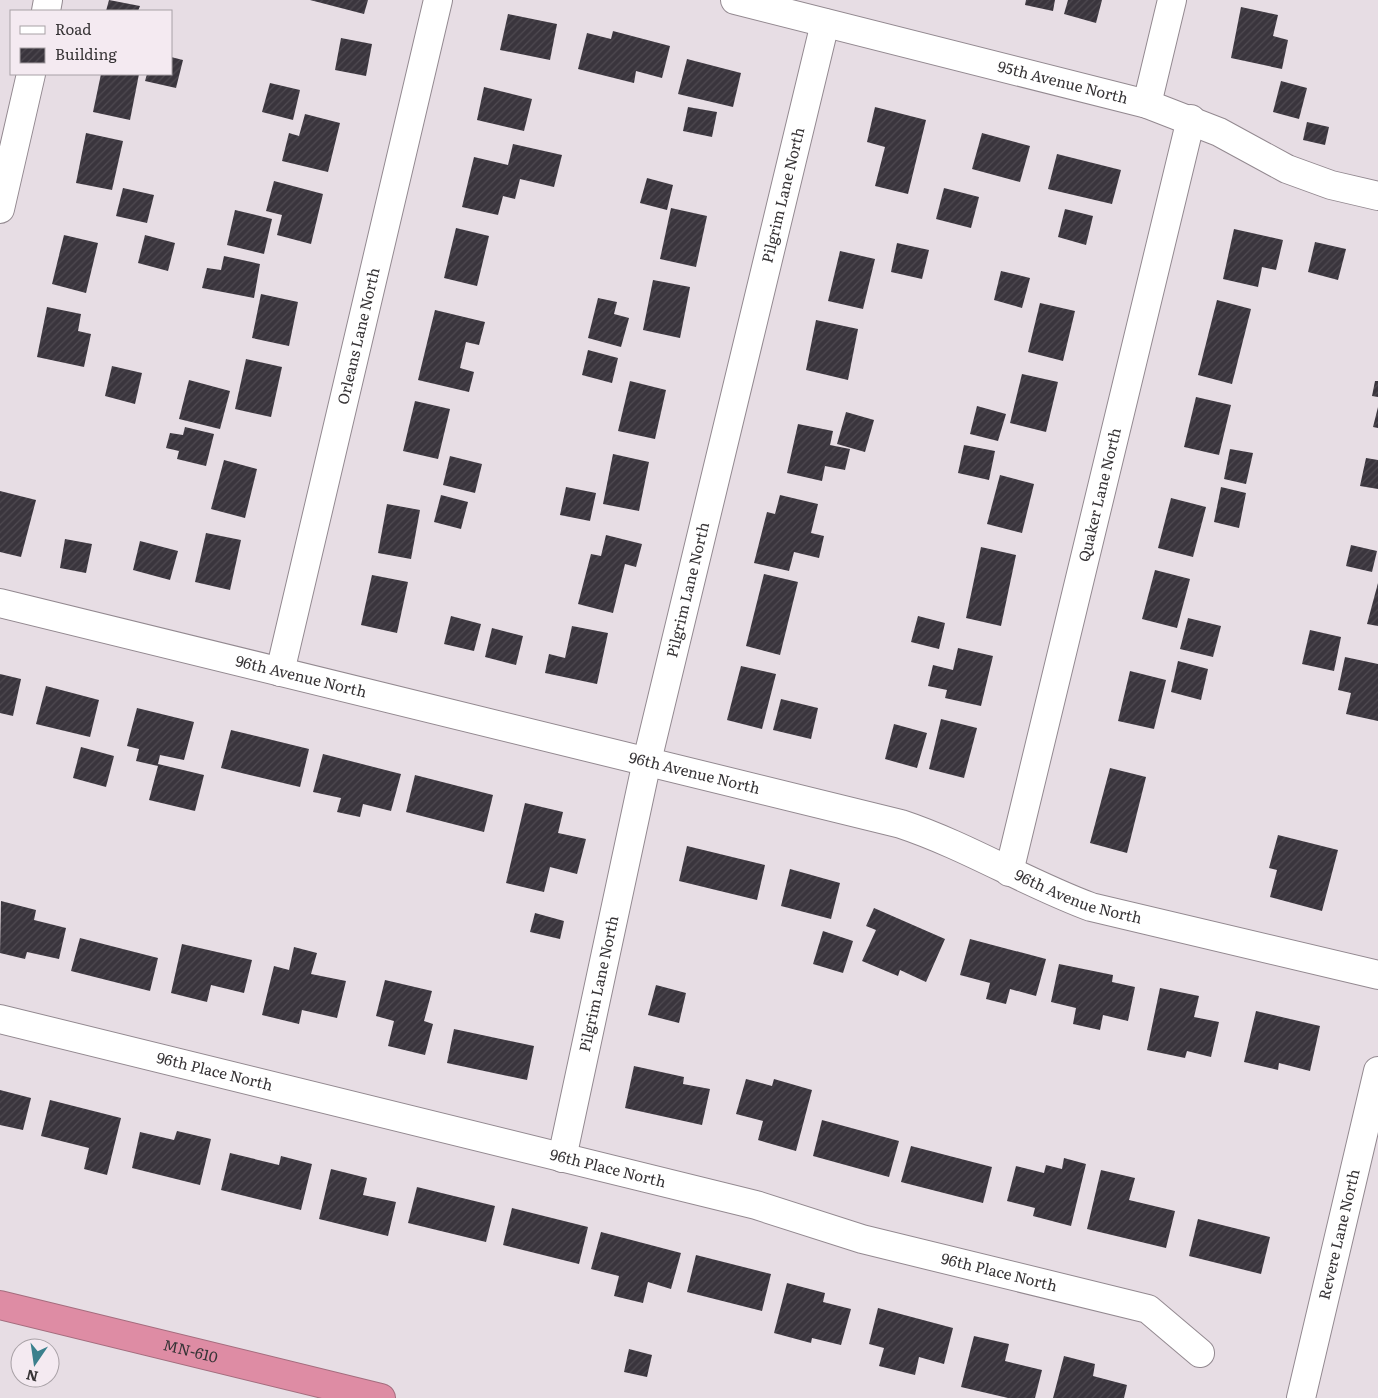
<svg xmlns="http://www.w3.org/2000/svg" width="1378" height="1398" viewBox="0 0 1378 1398" font-family="Literata,serif">
	<style>
		.building { fill: url(#building-hatch) }
		.lines { fill: none; stroke-linecap: round; stroke-linejoin: round }
		.street-casing { stroke: #938990; stroke-width: 30 }
		.secondary-casing { stroke: #938990; stroke-width: 30 }
		.highway-casing { stroke: #a46d7e; stroke-width: 30 }
		.street { stroke: #fff; stroke-width: 28 }
		.secondary { stroke: #fff; stroke-width: 28 }
		.highway { stroke: #de8ca4; stroke-width: 28 }
		.labels { text-anchor: middle; stroke-width: 5; stroke-linejoin: round; paint-order: stroke }
		.street-label { font-size: 15px; fill: #373436; stroke: #f4eaf1 }
	</style>
	<defs>
		<pattern id="building-hatch" width="6" height="6" patternUnits="userSpaceOnUse" patternTransform="scale(1.25)"><rect width="6" height="6" fill="#3a353d"/><path d="M-1 1l2-2M0 6l6-6M5 7l2-2" fill="none" stroke="#4f4a51"/></pattern>
	</defs>
	<rect width="100%" height="100%" fill="#e7dde4"/>
	<!-- building -->
	<g class="building">
		<polygon points="109,0 140,6 138,11 106,11"/>
		<polygon points="310,0 368,0 364,14"/>
		<polygon points="1026,0 1055,0 1053,11 1025,5"/>
		<polygon points="1068,0 1102,0 1096,23 1064,14"/>
		<polygon points="1241,7 1278,15 1273,36 1288,40 1282,69 1231,58"/>
		<polygon points="508,14 557,24 550,60 500,50"/>
		<polygon points="613,31 670,46 662,78 636,71 634,83 578,69 587,33 611,39"/>
		<polygon points="341,38 372,44 366,76 335,70"/>
		<polygon points="171,57 183,60 176,88 145,81 147,74 171,74"/>
		<polygon points="687,59 741,73 733,107 678,94"/>
		<polygon points="101,74 139,74 130,120 93,112"/>
		<polygon points="1281,81 1307,88 1299,119 1273,112"/>
		<polygon points="270,83 300,90 293,120 262,112"/>
		<polygon points="484,87 532,99 524,131 477,120"/>
		<polygon points="688,107 717,112 712,137 683,131"/>
		<polygon points="875,107 926,120 908,194 875,186 885,147 867,142"/>
		<polygon points="305,114 340,123 328,172 282,161 289,133 299,136"/>
		<polygon points="1307,122 1329,127 1325,145 1303,140"/>
		<polygon points="86,133 123,141 112,190 76,183"/>
		<polygon points="982,133 1030,146 1020,182 972,169"/>
		<polygon points="513,144 562,155 554,187 520,179 515,199 503,196 498,215 462,207 474,157 508,165"/>
		<polygon points="1057,154 1121,170 1112,204 1048,189"/>
		<polygon points="647,178 673,185 667,210 640,203"/>
		<polygon points="274,181 323,194 311,244 277,235 282,215 266,211"/>
		<polygon points="123,188 154,195 147,223 116,216"/>
		<polygon points="944,188 979,197 971,228 936,219"/>
		<polygon points="671,208 707,216 696,267 660,259"/>
		<polygon points="1065,209 1093,216 1086,245 1058,237"/>
		<polygon points="235,210 272,219 264,254 227,245"/>
		<polygon points="456,228 489,236 477,286 444,278"/>
		<polygon points="1234,229 1283,240 1276,270 1262,267 1258,287 1223,279"/>
		<polygon points="64,235 98,243 86,293 52,284"/>
		<polygon points="145,235 175,243 168,271 138,263"/>
		<polygon points="1315,242 1346,249 1338,280 1308,272"/>
		<polygon points="897,243 929,250 922,279 891,272"/>
		<polygon points="840,251 875,259 863,309 828,301"/>
		<polygon points="224,256 260,264 254,298 202,288 207,268 221,270"/>
		<polygon points="1001,271 1030,278 1022,308 994,300"/>
		<polygon points="653,280 690,287 680,338 643,330"/>
		<polygon points="261,294 298,302 289,346 252,338"/>
		<polygon points="598,298 617,302 614,314 629,318 621,347 588,338"/>
		<polygon points="1217,300 1251,309 1232,384 1198,375"/>
		<polygon points="1040,303 1075,311 1063,361 1028,352"/>
		<polygon points="47,307 81,314 78,331 91,334 84,367 37,357"/>
		<polygon points="435,310 485,322 479,345 466,342 460,368 474,372 469,392 418,380"/>
		<polygon points="816,320 858,329 848,380 806,370"/>
		<polygon points="588,350 618,358 612,383 582,375"/>
		<polygon points="246,359 282,367 271,417 235,409"/>
		<polygon points="112,366 142,373 135,404 105,396"/>
		<polygon points="1022,374 1058,382 1046,432 1010,423"/>
		<polygon points="189,380 230,391 220,429 179,419"/>
		<polygon points="630,381 666,390 655,439 618,431"/>
		<polygon points="1375,381 1378,381 1378,397 1372,396"/>
		<polygon points="1196,397 1231,405 1219,455 1184,447"/>
		<polygon points="415,401 450,409 438,459 403,451"/>
		<polygon points="977,406 1006,414 998,441 970,434"/>
		<polygon points="1378,407 1378,428 1373,427"/>
		<polygon points="846,412 874,420 865,452 837,444"/>
		<polygon points="798,424 833,431 830,445 850,449 845,470 825,466 822,481 787,473"/>
		<polygon points="185,427 214,434 206,466 177,459 179,451 166,448 170,433 183,435"/>
		<polygon points="964,445 995,451 989,480 958,473"/>
		<polygon points="1230,449 1253,453 1246,484 1224,479"/>
		<polygon points="613,454 649,462 639,511 603,504"/>
		<polygon points="450,456 482,464 475,493 443,485"/>
		<polygon points="1366,458 1378,460 1378,489 1360,486"/>
		<polygon points="224,460 257,469 245,518 211,509"/>
		<polygon points="1000,475 1034,484 1022,533 987,524"/>
		<polygon points="566,487 596,493 590,521 560,515"/>
		<polygon points="1221,487 1246,493 1239,528 1214,522"/>
		<polygon points="0,491 36,500 21,557 0,552"/>
		<polygon points="441,495 468,502 461,529 434,522"/>
		<polygon points="780,495 818,504 811,533 824,536 819,558 794,552 789,571 754,563 767,512 775,514"/>
		<polygon points="1171,498 1206,507 1193,557 1158,548"/>
		<polygon points="387,504 420,510 411,559 378,553"/>
		<polygon points="206,533 241,540 230,590 195,582"/>
		<polygon points="606,535 642,544 636,567 625,564 613,613 578,604 591,554 601,556"/>
		<polygon points="65,539 92,544 86,573 60,568"/>
		<polygon points="140,541 178,551 170,580 133,570"/>
		<polygon points="1351,545 1377,551 1372,572 1346,566"/>
		<polygon points="981,547 1016,555 1001,626 966,618"/>
		<polygon points="1155,570 1190,579 1177,628 1142,619"/>
		<polygon points="764,574 798,582 780,655 746,646"/>
		<polygon points="372,575 408,582 397,633 361,625"/>
		<polygon points="1378,583 1378,626 1367,624"/>
		<polygon points="451,616 481,624 474,651 444,644"/>
		<polygon points="918,616 945,623 939,649 911,642"/>
		<polygon points="1188,618 1221,626 1213,657 1180,649"/>
		<polygon points="572,626 608,633 597,684 545,673 549,654 565,658"/>
		<polygon points="492,628 523,636 516,665 485,657"/>
		<polygon points="1310,630 1341,637 1334,671 1302,664"/>
		<polygon points="958,648 993,656 981,706 945,698 947,690 928,686 933,665 953,670"/>
		<polygon points="1345,657 1378,664 1378,721 1346,714 1351,693 1338,690"/>
		<polygon points="1178,661 1208,669 1201,700 1171,692"/>
		<polygon points="741,666 776,674 762,729 727,720"/>
		<polygon points="1130,671 1166,680 1154,729 1118,721"/>
		<polygon points="0,674 21,679 13,716 0,713"/>
		<polygon points="46,686 99,700 90,737 36,724"/>
		<polygon points="781,699 818,708 811,739 773,730"/>
		<polygon points="137,708 194,722 184,760 160,755 158,764 204,775 195,811 149,800 158,766 136,761 139,749 127,746"/>
		<polygon points="941,719 977,728 964,778 929,769"/>
		<polygon points="894,724 927,733 917,768 885,759"/>
		<polygon points="231,730 309,749 300,787 221,768"/>
		<polygon points="81,747 114,756 106,787 73,778"/>
		<polygon points="323,754 401,774 391,811 363,804 360,817 337,812 341,798 313,792"/>
		<polygon points="1110,768 1146,777 1127,853 1090,843"/>
		<polygon points="415,775 493,795 484,832 406,812"/>
		<polygon points="525,803 563,812 558,833 586,839 577,874 550,867 544,892 506,883"/>
		<polygon points="1278,835 1338,850 1322,911 1270,897 1277,870 1269,868"/>
		<polygon points="687,846 765,865 757,900 679,881"/>
		<polygon points="790,869 840,883 831,919 781,906"/>
		<polygon points="1,901 36,910 34,920 66,928 59,959 27,952 25,959 0,953"/>
		<polygon points="874,908 945,939 926,982 900,970 898,976 862,961 876,930 866,926"/>
		<polygon points="535,913 564,921 560,939 530,932"/>
		<polygon points="823,931 853,941 843,973 813,964"/>
		<polygon points="80,938 158,958 150,991 71,971"/>
		<polygon points="970,939 1046,959 1036,996 1010,989 1006,1004 986,999 990,983 960,975"/>
		<polygon points="182,944 252,960 244,993 211,985 207,1002 171,993"/>
		<polygon points="294,947 317,953 311,974 346,981 337,1018 302,1010 299,1024 262,1015 274,966 289,970"/>
		<polygon points="1059,964 1113,975 1112,982 1135,987 1128,1021 1103,1015 1100,1030 1073,1024 1076,1008 1051,1002"/>
		<polygon points="385,980 432,991 424,1021 433,1024 425,1055 388,1046 394,1021 376,1016"/>
		<polygon points="656,985 686,993 679,1023 648,1015"/>
		<polygon points="1160,988 1199,996 1194,1017 1219,1022 1211,1057 1187,1051 1185,1058 1147,1050"/>
		<polygon points="1256,1011 1320,1026 1310,1071 1279,1063 1278,1070 1244,1062"/>
		<polygon points="454,1029 534,1046 527,1080 447,1063"/>
		<polygon points="634,1066 684,1077 683,1084 710,1089 702,1125 625,1108"/>
		<polygon points="746,1079 772,1086 774,1079 812,1090 796,1151 758,1140 763,1121 736,1114"/>
		<polygon points="0,1090 31,1098 23,1130 0,1125"/>
		<polygon points="50,1100 121,1118 107,1175 84,1169 89,1148 41,1136"/>
		<polygon points="822,1120 899,1141 889,1177 813,1156"/>
		<polygon points="177,1131 211,1139 200,1185 132,1168 140,1132 174,1140"/>
		<polygon points="911,1146 992,1167 983,1203 901,1182"/>
		<polygon points="230,1153 279,1165 281,1156 312,1164 301,1210 221,1190"/>
		<polygon points="1064,1158 1086,1164 1071,1226 1033,1216 1035,1208 1007,1201 1016,1166 1044,1173 1046,1165 1062,1169"/>
		<polygon points="331,1169 367,1178 363,1195 396,1202 388,1236 319,1219"/>
		<polygon points="1101,1170 1135,1178 1129,1200 1175,1211 1166,1248 1087,1229"/>
		<polygon points="417,1187 495,1206 486,1242 408,1223"/>
		<polygon points="512,1208 588,1227 579,1264 503,1245"/>
		<polygon points="1198,1219 1270,1237 1261,1274 1189,1256"/>
		<polygon points="601,1232 681,1253 671,1289 648,1282 643,1303 614,1296 619,1276 591,1269"/>
		<polygon points="696,1255 771,1274 762,1311 687,1292"/>
		<polygon points="787,1283 825,1293 823,1302 851,1309 841,1345 812,1338 811,1343 774,1333"/>
		<polygon points="878,1308 953,1328 944,1364 919,1357 915,1375 879,1366 884,1348 869,1344"/>
		<polygon points="974,1336 1009,1344 1005,1361 1042,1370 1035,1398 1008,1398 961,1387"/>
		<polygon points="629,1349 652,1355 647,1377 624,1372"/>
		<polygon points="1064,1356 1095,1364 1093,1376 1127,1385 1124,1398 1053,1398"/>
	</g>
	<g class="lines">
		<defs>
			<g id="street">
				<path id="s1" d="M735,0L1147,104L1219,132L1287,169L1331,185L1378,196"/>
				<polyline points="46,11 48,0"/>
				<polyline points="1147,104 1172,0"/>
				<polyline points="0,209 31,74"/>
				<path id="s2" d="M0,603L901,824C967,846 1026,883 1091,907L1378,975"/>
				<path id="s3" d="M280,672L438,0"/>
				<path id="s4" d="M1009,872L1191,119"/>
				<path id="s5" d="M0,1019L756,1205L862,1239L1148,1309L1200,1353"/>
				<path id="s6" d="M562,1158L647,761L825,23"/>
			</g>
			<g id="secondary">
				<path id="s7" d="M1301,1398L1378,1071"/>
			</g>
			<g id="highway">
				<path id="s8" d="M0,1305L381,1398"/>
			</g>
		</defs>
		<!-- street casing -->
		<use href="#street" class="street-casing"/>
		<!-- secondary casing -->
		<use href="#secondary" class="secondary-casing"/>
		<!-- highway casing -->
		<use href="#highway" class="highway-casing"/>
		<!-- street -->
		<use href="#street" class="street"/>
		<!-- secondary -->
		<use href="#secondary" class="secondary"/>
		<!-- highway -->
		<use href="#highway" class="highway"/>
	</g>
	<g class="labels">
		<!-- street labels -->
		<g class="street-label">
			<text dy="5" stroke="none"><textPath href="#s1" startOffset="338">95th Avenue North</textPath></text>
			<text dy="5" stroke="none"><textPath href="#s6" startOffset="988">Pilgrim Lane North</textPath></text>
			<text dy="5" stroke="none"><textPath href="#s3" startOffset="345">Orleans Lane North</textPath></text>
			<text dy="5" stroke="none"><textPath href="#s4" startOffset="388">Quaker Lane North</textPath></text>
			<text dy="5" stroke="none"><textPath href="#s6" startOffset="582">Pilgrim Lane North</textPath></text>
			<text dy="5" stroke="none"><textPath href="#s2" startOffset="310">96th Avenue North</textPath></text>
			<text dy="5" stroke="none"><textPath href="#s2" startOffset="715">96th Avenue North</textPath></text>
			<text dy="5" stroke="none"><textPath href="#s2" startOffset="1120">96th Avenue North</textPath></text>
			<text dy="5" stroke="none"><textPath href="#s6" startOffset="178">Pilgrim Lane North</textPath></text>
			<text dy="5" stroke="none"><textPath href="#s5" startOffset="221">96th Place North</textPath></text>
			<text dy="5" stroke="none"><textPath href="#s5" startOffset="626">96th Place North</textPath></text>
			<text dy="5" stroke="none"><textPath href="#s7" startOffset="168">Revere Lane North</textPath></text>
			<text dy="5" stroke="none"><textPath href="#s5" startOffset="1031">96th Place North</textPath></text>
			<text dy="5" stroke="none"><textPath href="#s8" startOffset="196">MN-610</textPath></text>
		</g>
	</g>
	<!-- legend -->
	<rect x="10" y="10" width="162" height="65" fill="#f4eaf1" stroke="#a8a1a6"/>
	<rect x="20" y="26" width="25" height="8" fill="#ffffff" stroke="#a8a1a6"/>
	<text x="55" y="35" font-size="15" fill="#373436">Road</text>
	<rect x="20" y="48" width="25" height="15" fill="url(#building-hatch)" stroke="#a8a1a6"/>
	<text x="55" y="60" font-size="15" fill="#373436">Building</text>
	<!-- north arrow -->
	<g transform="translate(35 1363) rotate(193)"><circle r="24" fill="#f4eaf1" stroke="#a8a1a6"/>
	<path d="M0-4L9 19L0 12L-9 19Z" fill="#3b808d"/>
	<text y="-8" font-size="14" font-weight="bold" text-anchor="middle" fill="#373436">N</text>
	</g>
</svg>
